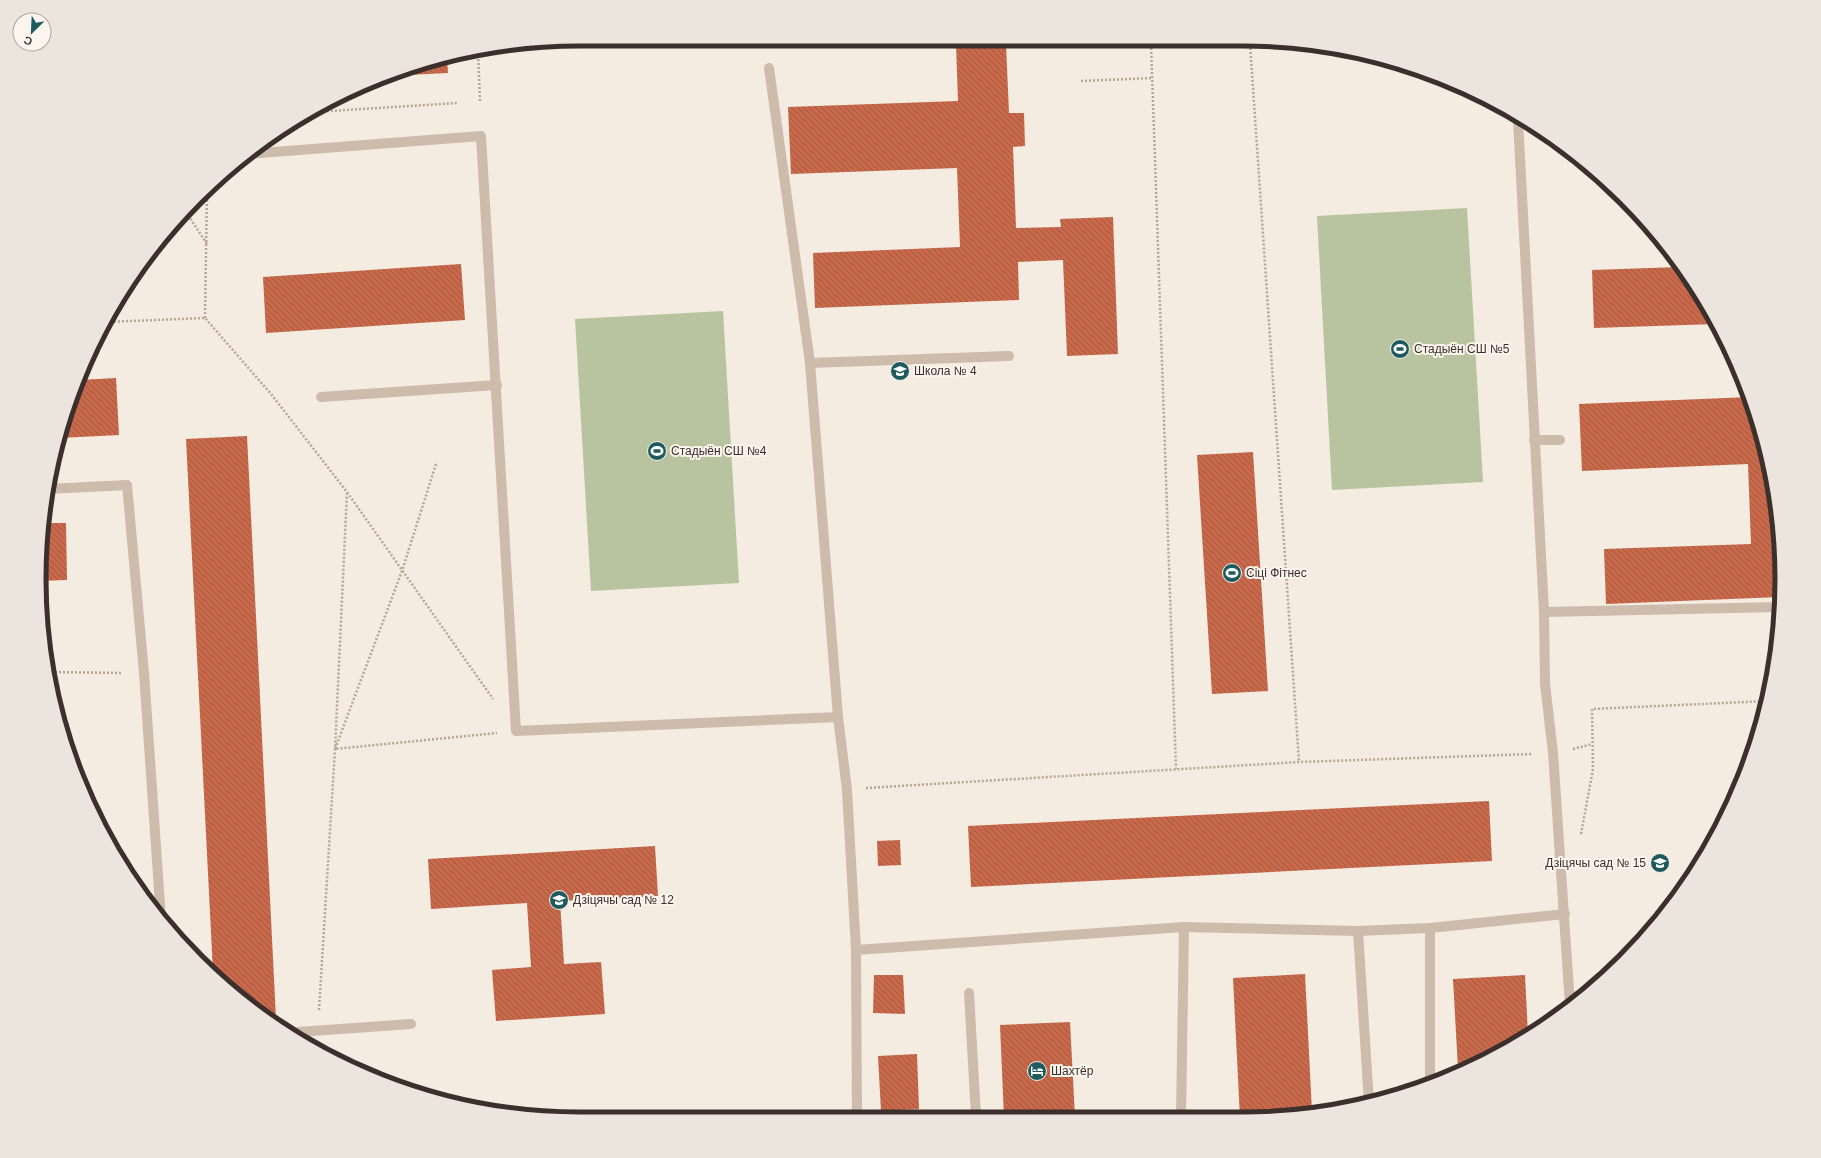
<svg xmlns="http://www.w3.org/2000/svg" width="1821" height="1158" viewBox="0 0 1821 1158" font-family="Arial,sans-serif">
	<style>
		.pitch { fill: #b8c4a0 }
		.building { fill: url(#building-back-hatch) }
		.lines { fill: none; stroke-linecap: round; stroke-linejoin: round }
		.path { stroke: #b9a596; stroke-width: 2.5; stroke-dasharray: 2 2; stroke-linecap: butt }
		.lane { stroke: #cdbbac; stroke-width: 10 }
		.labels { text-anchor: middle; stroke-width: 4; stroke-linejoin: round; paint-order: stroke }
		.poi-label { font-size: 12px; fill: #3b302b; stroke: #fbf5ee; text-anchor: start }
		.rim { fill: none; stroke: #3b302b; stroke-width: 5 }
	</style>
	<defs>
		<pattern id="building-back-hatch" width="6" height="6" patternUnits="userSpaceOnUse"><rect width="6" height="6" fill="#c8694b"/><path d="M-1 5l2 2M0 0l6 6M5-1l2 2" fill="none" stroke="#a4573f"/></pattern>
	</defs>
	<rect width="100%" height="100%" fill="#f4ebe1"/>
	<!-- pitch -->
	<g class="pitch">
		<polygon points="1467,208 1483,482 1332,490 1317,216"/>
		<polygon points="723,311 739,583 591,591 575,319"/>
	</g>
	<!-- building -->
	<g class="building">
		<polygon points="956,44 1006,44 1009,113 1024,113 1025,146 1013,147 1016,228 1061,227 1060,219 1113,217 1118,354 1067,356 1063,260 1018,262 1019,300 815,308 813,253 960,247 957,168 791,174 788,107 958,101"/>
		<polygon points="447,58 448,73 388,76 406,68"/>
		<polygon points="461,264 465,320 266,333 263,277"/>
		<polygon points="1679,267 1710,309 1716,324 1594,328 1592,270"/>
		<polygon points="116,378 119,435 59,438 68,405 79,380"/>
		<polygon points="1750,397 1753,406 1777,509 1780,597 1606,604 1604,549 1751,544 1748,464 1582,471 1579,404"/>
		<polygon points="247,436 276,1019 271,1020 250,1007 213,972 186,439"/>
		<polygon points="1253,452 1268,691 1212,694 1197,455"/>
		<polygon points="44,523 66,523 67,580 39,581"/>
		<polygon points="60,707 61,727 60,727 56,708"/>
		<polygon points="1489,801 1492,861 971,887 968,826"/>
		<polygon points="900,840 901,865 878,866 877,841"/>
		<polygon points="655,846 658,896 560,901 564,964 601,962 605,1014 496,1021 492,970 531,967 527,903 431,909 428,859"/>
		<polygon points="1305,974 1312,1112 1278,1118 1240,1118 1233,978"/>
		<polygon points="874,975 903,975 905,1014 873,1013"/>
		<polygon points="1525,975 1528,1035 1512,1047 1458,1069 1453,979"/>
		<polygon points="1070,1022 1075,1117 1004,1117 1000,1025"/>
		<polygon points="917,1054 919,1109 881,1111 878,1056"/>
	</g>
	<g class="lines">
		<!-- path -->
		<g class="path">
			<polyline points="1151,44 1176,769"/>
			<polyline points="1250,44 1299,762"/>
			<polyline points="478,51 480,102"/>
			<polyline points="1081,81 1153,78"/>
			<polyline points="315,112 458,103"/>
			<polyline points="186,212 207,244"/>
			<polyline points="205,318 207,190"/>
			<polyline points="106,322 205,318 271,394 347,492 493,699"/>
			<polyline points="436,464 402,571 335,749 497,733"/>
			<polyline points="51,672 123,673"/>
			<polyline points="1573,749 1592,744"/>
			<polyline points="866,788 1299,762 1533,754"/>
			<polyline points="1581,834 1593,769 1592,709 1767,701"/>
			<polyline points="319,1010 335,749 347,492"/>
		</g>
		<!-- lane -->
		<g class="lane">
			<polyline points="769,68 810,363 838,717 847,790 856,950 857,1116"/>
			<polyline points="1518,120 1544,612 1545,684 1553,753 1570,1005"/>
			<polyline points="248,154 481,136 516,731 838,717"/>
			<polyline points="810,363 1009,356"/>
			<polyline points="321,397 497,385"/>
			<polyline points="1534,440 1560,440"/>
			<polyline points="48,489 127,485 144,673 161,919"/>
			<polyline points="1544,612 1781,607"/>
			<polyline points="1430,928 1430,1081"/>
			<polyline points="1358,931 1369,1103"/>
			<polyline points="856,950 1184,927 1358,931 1430,928 1565,914"/>
			<polyline points="969,993 976,1116"/>
			<polyline points="296,1034 298,1032 411,1024"/>
			<polyline points="1181,1117 1184,927"/>
		</g>
	</g>
	<!-- icons -->
	<defs>
		<symbol id="stadium-disc" viewBox="-11 -11 22 22"><circle r="9.5" fill="#1f5a5e" stroke="#fbf5ee"/><path d="M0-5a6.5 5 0 1 0 0 10a6.5 5 0 1 0 0-10ZM-3.5-1.8h7v3.6h-7Z" fill="#fff"/></symbol>
		<symbol id="school-disc" viewBox="-11 -11 22 22"><circle r="9.5" fill="#1f5a5e" stroke="#fbf5ee"/><path d="M0-5L7-2L0 1L-7-2ZM-4 1L0 2.5L4 1V4Q0 6-4 4Z" fill="#fff"/></symbol>
		<symbol id="hotel-disc" viewBox="-11 -11 22 22"><circle r="9.5" fill="#1f5a5e" stroke="#fbf5ee"/><path d="M-6-4.5h1.5V1H6V5H4.5V3h-9V5H-6ZM-4 0a1.8 1.8 0 1 1 3.6 0ZM.5 0V-2.5h3Q6-2.5 6 0Z" fill="#fff"/></symbol>
	</defs>
	<g fill-rule="evenodd">
		<use href="#stadium-disc" x="1389" y="338" width="22" height="22"/>
		<use href="#school-disc" x="889" y="360" width="22" height="22"/>
		<use href="#stadium-disc" x="646" y="440" width="22" height="22"/>
		<use href="#stadium-disc" x="1221" y="562" width="22" height="22"/>
		<use href="#school-disc" x="1649" y="852" width="22" height="22"/>
		<use href="#school-disc" x="548" y="889" width="22" height="22"/>
		<use href="#hotel-disc" x="1026" y="1060" width="22" height="22"/>
	</g>
	<g class="labels">
		<!-- poi labels -->
		<g class="poi-label">
			<text x="1414" y="353">Стадыён СШ №5</text>
			<text x="914" y="375">Школа № 4</text>
			<text x="671" y="455">Стадыён СШ №4</text>
			<text x="1246" y="577">Сіці Фітнес</text>
			<text x="1646" y="867" text-anchor="end">Дзіцячы сад № 15</text>
			<text x="573" y="904">Дзіцячы сад № 12</text>
			<text x="1051" y="1075">Шахтёр</text>
		</g>
	</g>
	<!-- crop -->
	<path d="M0 0H1821V1158H0ZM579 46H1242A533 533 0 0 1 1775 579V579A533 533 0 0 1 1242 1112H579A533 533 0 0 1 46 579V579A533 533 0 0 1 579 46Z" fill="#ece5de" fill-rule="evenodd"/>
	<path class="rim" d="M579 46H1242A533 533 0 0 1 1775 579V579A533 533 0 0 1 1242 1112H579A533 533 0 0 1 46 579V579A533 533 0 0 1 579 46Z"/>
	<!-- north arrow -->
	<g transform="translate(32 32) rotate(204)"><circle r="19" fill="#fbf5ee" stroke="#aea6a0"/>
	<path d="M0-3L7 15L0 10L-7 15Z" fill="#1f5a5e"/>
	<text y="-6" font-size="11" font-weight="bold" text-anchor="middle" fill="#3b302b">С</text>
	</g>
</svg>
